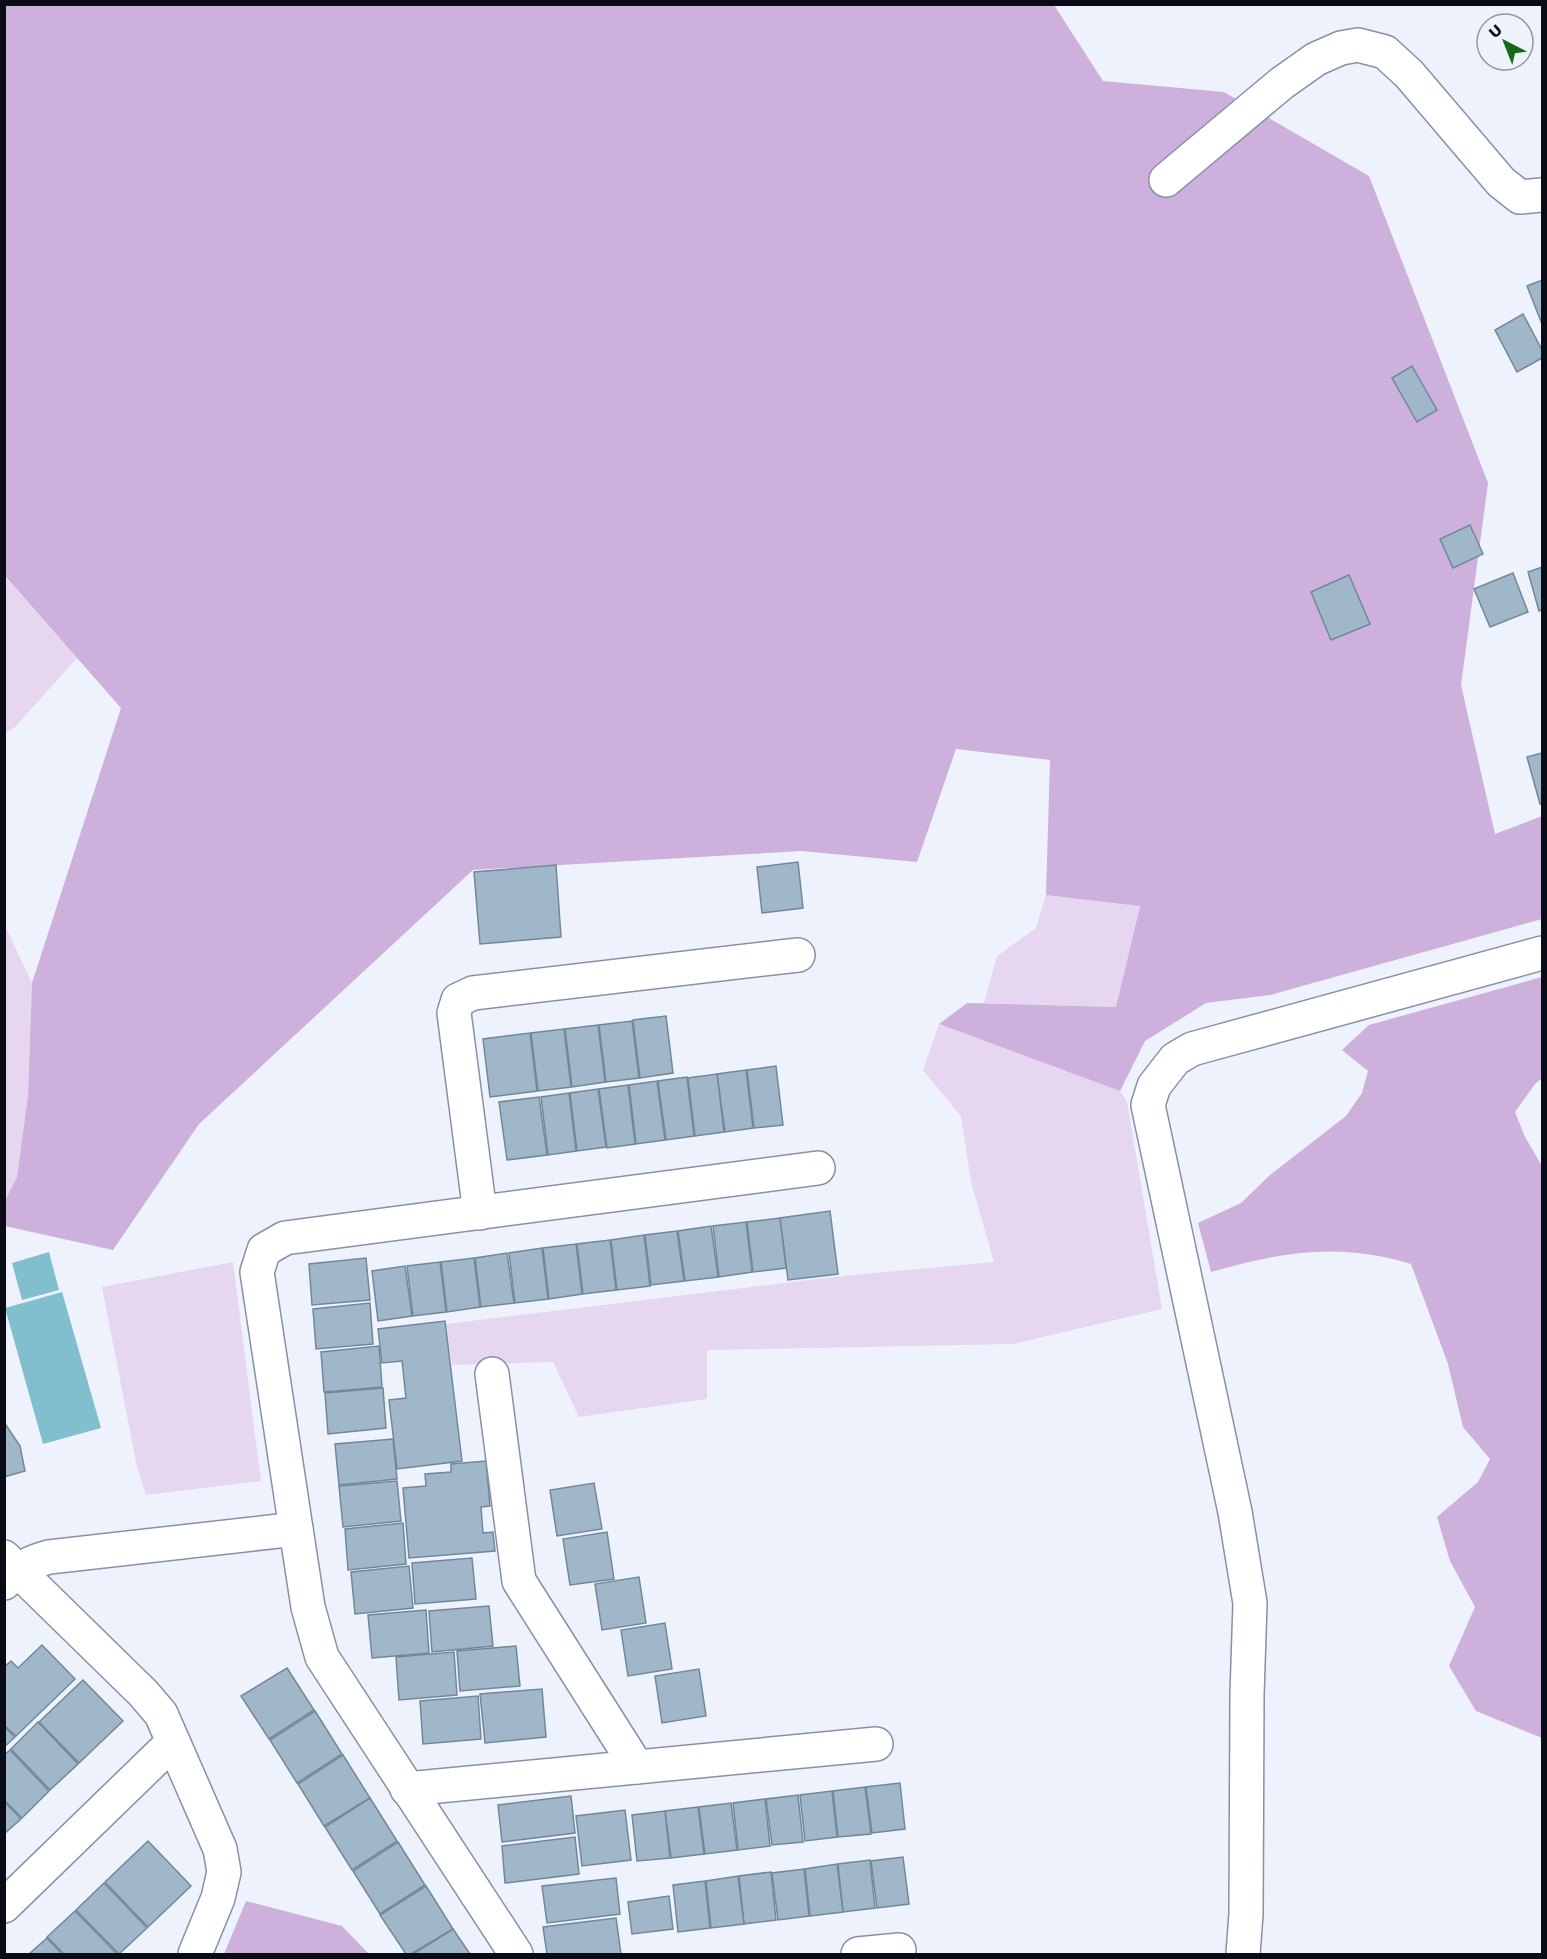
<svg xmlns="http://www.w3.org/2000/svg" width="1547" height="1959" viewBox="0 0 1547 1959" font-family="'Work Sans',sans-serif">
	<style>
		.green { fill: #e7d6f0 }
		.forest { fill: #cdb0db }
		.water { fill: #81bece }
		.building { fill: #9fb7c9; stroke: #718899; stroke-width: 1.5 }
		.lines { fill: none; stroke-linecap: round; stroke-linejoin: round }
		.minor-casing { stroke: #8691a8; stroke-width: 36 }
		.minor { stroke: #fff; stroke-width: 33 }
	</style>
	<rect width="100%" height="100%" fill="#edf2fc"/>
	<!-- green -->
	<g class="green">
		<polygon points="4,576 77,658 15,727 5,734"/>
		<polygon points="1046,895 1140,905 1116,1007 984,1003 997,956 1036,928"/>
		<polygon points="4,924 32,983 28,1096 17,1177 5,1203"/>
		<polygon points="939,1024 1120,1091 1127,1102 1162,1309 1013,1344 707,1350 707,1399 579,1417 553,1362 452,1365 446,1324 842,1276 994,1262 971,1182 961,1116 923,1070"/>
		<polygon points="233,1262 261,1481 146,1495 137,1467 102,1287"/>
	</g>
	<!-- forest -->
	<g class="forest">
		<polygon points="5,5 1054,5 1103,81 1224,92 1369,176 1488,483 1461,685 1495,834 1542,816 1542,919 1270,995 1206,1003 1145,1041 1120,1091 939,1024 967,1003 1116,1007 1140,906 1046,895 1050,760 956,749 917,862 802,851 473,870 199,1124 113,1250 5,1226 4,1203 17,1177 28,1096 32,983 121,708 5,576"/>
		<path d="M1542,977V1078L1535,1084L1515,1112L1525,1137L1542,1166V1738L1476,1711L1449,1666L1475,1607L1450,1561L1437,1517L1478,1482L1490,1459L1463,1427L1448,1364L1411,1264C1340,1242 1280,1252 1211,1272L1198,1223L1241,1203L1270,1175L1346,1116L1362,1093L1368,1071L1342,1050L1369,1025Z"/>
		<polygon points="246,1901 342,1926 369,1954 224,1954"/>
	</g>
	<!-- water -->
	<g class="water">
		<polygon points="49,1252 59,1290 22,1300 12,1263"/>
		<polygon points="62,1292 101,1428 43,1444 5,1308"/>
	</g>
	<!-- building -->
	<g class="building">
		<polygon points="1542,280 1542,324 1527,286"/>
		<polygon points="1523,314 1542,350 1542,358 1517,372 1495,330"/>
		<polygon points="1412,366 1437,410 1417,422 1392,378"/>
		<polygon points="1470,525 1483,554 1453,568 1440,539"/>
		<polygon points="1542,567 1542,610 1539,611 1528,572"/>
		<polygon points="1513,573 1528,612 1490,627 1474,589"/>
		<polygon points="1349,575 1370,624 1331,640 1311,592"/>
		<polygon points="1542,753 1542,803 1540,804 1527,757"/>
		<polygon points="798,862 803,908 762,913 757,867"/>
		<polygon points="556,865 561,937 480,944 474,872"/>
		<polygon points="666,1016 673,1073 640,1078 633,1020"/>
		<polygon points="632,1021 639,1078 606,1082 599,1025"/>
		<polygon points="598,1025 605,1082 572,1087 565,1029"/>
		<polygon points="564,1029 571,1087 538,1091 531,1033"/>
		<polygon points="530,1033 537,1091 490,1097 483,1039"/>
		<polygon points="776,1066 783,1125 754,1128 747,1070"/>
		<polygon points="746,1070 753,1128 725,1132 717,1074"/>
		<polygon points="717,1074 724,1132 695,1136 688,1078"/>
		<polygon points="687,1077 694,1136 666,1140 658,1081"/>
		<polygon points="657,1081 665,1140 636,1144 629,1085"/>
		<polygon points="628,1085 635,1144 607,1148 599,1089"/>
		<polygon points="598,1089 606,1147 577,1151 570,1093"/>
		<polygon points="569,1093 576,1151 548,1155 541,1097"/>
		<polygon points="539,1097 547,1155 507,1160 499,1102"/>
		<polygon points="830,1211 838,1274 788,1280 780,1218"/>
		<polygon points="780,1218 786,1268 753,1272 747,1222"/>
		<polygon points="746,1222 752,1272 719,1277 713,1226"/>
		<polygon points="711,1226 718,1277 685,1281 678,1231"/>
		<polygon points="677,1231 684,1281 651,1285 645,1235"/>
		<polygon points="644,1235 650,1286 617,1290 611,1240"/>
		<polygon points="610,1240 616,1290 583,1294 577,1244"/>
		<polygon points="576,1244 582,1294 549,1299 543,1248"/>
		<polygon points="542,1248 548,1299 515,1303 509,1253"/>
		<polygon points="507,1253 514,1303 481,1307 475,1258"/>
		<polygon points="366,1258 370,1300 312,1305 309,1264"/>
		<polygon points="474,1258 480,1307 447,1312 441,1262"/>
		<polygon points="440,1262 446,1312 413,1316 407,1266"/>
		<polygon points="405,1266 412,1316 378,1321 372,1271"/>
		<polygon points="370,1303 373,1344 316,1349 313,1309"/>
		<polygon points="445,1321 462,1461 397,1469 389,1400 406,1398 402,1361 382,1363 378,1329"/>
		<polygon points="379,1346 382,1387 324,1392 321,1352"/>
		<polygon points="383,1388 386,1428 328,1434 325,1393"/>
		<polygon points="4,1422 20,1446 25,1471 4,1477"/>
		<polygon points="393,1439 397,1479 339,1485 335,1444"/>
		<polygon points="486,1461 490,1506 481,1507 483,1533 493,1532 495,1551 409,1558 403,1488 426,1486 425,1474 451,1472 451,1464"/>
		<polygon points="397,1481 401,1521 343,1527 339,1486"/>
		<polygon points="594,1483 602,1529 557,1536 550,1490"/>
		<polygon points="403,1523 406,1564 348,1570 345,1529"/>
		<polygon points="607,1532 614,1579 570,1585 563,1539"/>
		<polygon points="472,1558 476,1599 415,1604 412,1563"/>
		<polygon points="409,1566 413,1608 355,1614 351,1572"/>
		<polygon points="639,1577 646,1623 602,1630 595,1584"/>
		<polygon points="489,1606 493,1646 432,1652 429,1611"/>
		<polygon points="426,1610 429,1653 372,1658 368,1615"/>
		<polygon points="665,1623 672,1669 628,1676 621,1630"/>
		<polygon points="42,1645 75,1679 16,1736 4,1725 4,1667 11,1661 18,1668"/>
		<polygon points="516,1646 520,1686 460,1691 457,1651"/>
		<polygon points="454,1652 457,1695 399,1700 396,1657"/>
		<polygon points="287,1668 314,1710 269,1739 241,1696"/>
		<polygon points="699,1669 706,1716 662,1723 655,1676"/>
		<polygon points="83,1680 123,1721 79,1763 39,1722"/>
		<polygon points="542,1689 546,1737 485,1743 480,1694"/>
		<polygon points="478,1696 481,1739 423,1744 420,1701"/>
		<polygon points="315,1711 342,1754 297,1783 270,1740"/>
		<polygon points="38,1722 78,1764 50,1790 11,1749"/>
		<polygon points="4,1726 15,1737 4,1747"/>
		<polygon points="10,1750 49,1791 22,1818 4,1800 4,1755"/>
		<polygon points="343,1755 370,1798 324,1826 298,1784"/>
		<polygon points="900,1783 905,1829 872,1833 866,1787"/>
		<polygon points="865,1787 871,1834 838,1837 833,1791"/>
		<polygon points="832,1791 837,1837 805,1841 800,1795"/>
		<polygon points="798,1795 803,1842 772,1845 766,1799"/>
		<polygon points="571,1796 575,1833 502,1842 498,1805"/>
		<polygon points="370,1798 397,1841 352,1870 325,1827"/>
		<polygon points="765,1799 770,1846 738,1850 733,1803"/>
		<polygon points="4,1801 21,1819 4,1834"/>
		<polygon points="731,1803 737,1850 705,1854 699,1807"/>
		<polygon points="698,1807 704,1854 671,1858 665,1811"/>
		<polygon points="625,1810 631,1860 582,1866 576,1816"/>
		<polygon points="665,1811 670,1858 637,1861 632,1815"/>
		<polygon points="575,1837 579,1874 505,1883 502,1846"/>
		<polygon points="148,1841 191,1886 148,1927 105,1882"/>
		<polygon points="398,1842 425,1885 380,1914 353,1871"/>
		<polygon points="903,1857 909,1904 877,1908 871,1861"/>
		<polygon points="870,1860 875,1908 843,1912 838,1864"/>
		<polygon points="837,1864 843,1912 810,1916 805,1869"/>
		<polygon points="804,1869 809,1916 778,1920 772,1873"/>
		<polygon points="771,1872 776,1920 744,1924 739,1876"/>
		<polygon points="738,1876 744,1924 711,1928 706,1881"/>
		<polygon points="616,1878 620,1914 547,1923 542,1886"/>
		<polygon points="705,1881 710,1928 678,1932 673,1885"/>
		<polygon points="104,1883 147,1928 119,1954 76,1910"/>
		<polygon points="426,1886 453,1929 411,1954 406,1954 380,1915"/>
		<polygon points="669,1896 673,1929 632,1934 628,1902"/>
		<polygon points="75,1911 117,1954 64,1954 47,1937"/>
		<polygon points="616,1918 621,1954 547,1954 543,1927"/>
		<polygon points="453,1929 470,1954 413,1954"/>
		<polygon points="47,1938 62,1954 29,1954"/>
	</g>
	<g class="lines">
		<defs>
			<g id="minor">
				<polyline points="1166,180 1282,83 1316,59 1341,48 1358,45 1385,52 1409,74 1501,182 1520,197 1542,195"/>
				<polyline points="480,1213 454,1013 458,1000 473,993 798,955"/>
				<polyline points="492,1374 519,1581 637,1767"/>
				<polyline points="296,1529 308,1607 322,1657 516,1954"/>
				<polyline points="4,1557 143,1693 161,1714 220,1849 224,1872 218,1898 195,1954"/>
				<path d="M4,1583C18,1569 30,1562 49,1557L296,1529L257,1272L264,1250L285,1238L818,1168"/>
				<polyline points="407,1789 876,1744"/>
				<polyline points="4,1906 173,1742"/>
				<polyline points="858,1954 899,1950"/>
				<polyline points="1243,1954 1246,1914 1247,1695 1250,1603 1235,1512 1148,1105 1154,1086 1175,1059 1192,1049 1542,953"/>
			</g>
		</defs>
		<!-- minor casing -->
		<use href="#minor" class="minor-casing"/>
		<!-- minor -->
		<use href="#minor" class="minor"/>
	</g>
	<!-- border -->
	<rect width="1547" height="1959" fill="none" stroke="#090c14" stroke-width="12"/>
	<!-- north arrow -->
	<g transform="translate(1505 42) rotate(318)"><circle r="28" fill="#edf2fc" stroke="#92969f" stroke-width="1.5"/>
	<path d="M0-4.5L10 22L0 15L-10 22Z" fill="#146c14"/>
	<text y="-9" font-size="16" font-weight="bold" text-anchor="middle" fill="#090c14">U</text>
	</g>
</svg>
